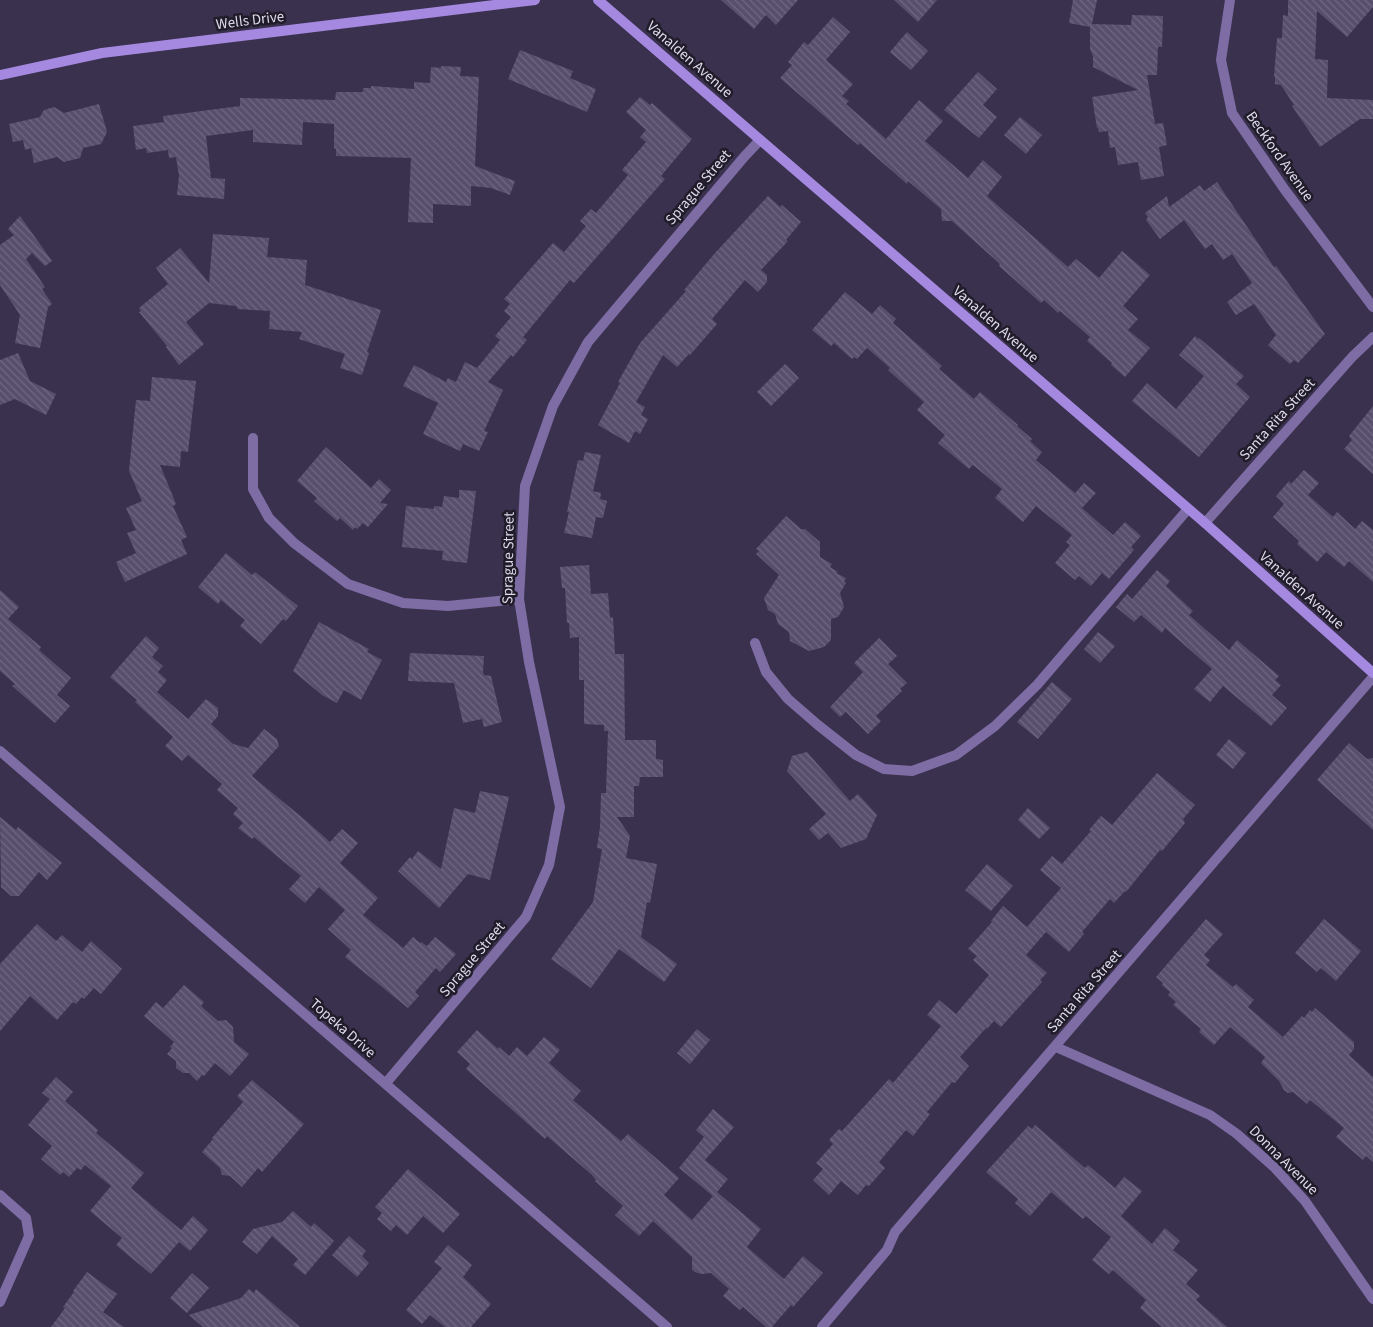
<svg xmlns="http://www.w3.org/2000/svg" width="1373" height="1327" viewBox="0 0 1373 1327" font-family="'Source Sans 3',sans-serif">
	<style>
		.building { fill: url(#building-back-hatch) }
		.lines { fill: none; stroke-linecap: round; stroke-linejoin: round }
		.service { stroke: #7d6da4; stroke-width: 10 }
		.minor { stroke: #7d6da4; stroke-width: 10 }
		.secondary { stroke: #a589e1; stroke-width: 10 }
		.labels { text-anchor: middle; stroke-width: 5; stroke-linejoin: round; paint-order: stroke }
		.street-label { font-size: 15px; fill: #dfdaec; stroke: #201c29 }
	</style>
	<defs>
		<pattern id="building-back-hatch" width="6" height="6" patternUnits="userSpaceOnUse" patternTransform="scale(1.25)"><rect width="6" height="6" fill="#574f6d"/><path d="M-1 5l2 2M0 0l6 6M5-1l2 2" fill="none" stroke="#6f6882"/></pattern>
	</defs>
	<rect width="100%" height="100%" fill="#3a314e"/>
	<!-- building -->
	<g class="building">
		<polygon points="721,0 798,0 776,25 766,15 754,29"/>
		<polygon points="894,0 937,0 918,22"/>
		<polygon points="1073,0 1097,0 1092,24 1131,25 1132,15 1163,16 1162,47 1158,47 1157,75 1147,75 1155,124 1163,123 1167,145 1159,147 1164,176 1141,180 1138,162 1118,165 1115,147 1110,148 1108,131 1099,132 1098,128 1097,128 1092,97 1138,90 1093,67 1093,56 1090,49 1090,27 1069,23"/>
		<polygon points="1288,0 1373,0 1373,7 1347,37 1317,11 1315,59 1328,60 1327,98 1373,100 1373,119 1360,119 1320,147 1292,106 1294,105 1281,85 1275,84 1275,76 1274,77 1277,38 1282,38 1283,15 1288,16"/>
		<polygon points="833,17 850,32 826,60 853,84 842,96 849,101 846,104 886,139 919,100 943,121 925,141 968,178 983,160 1002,177 987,196 1068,267 1076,259 1099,278 1122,251 1150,275 1123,306 1138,319 1128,330 1150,348 1125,377 1111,365 1112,363 1087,341 1090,337 1060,311 1058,313 1044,300 1041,303 999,266 1000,264 952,221 942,221 941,209 908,181 907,184 860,143 858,145 780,78 792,65 788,62 804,42 808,45"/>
		<polygon points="907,32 928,51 911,70 890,52"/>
		<polygon points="520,50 573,71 570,78 596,89 587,112 508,79"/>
		<polygon points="441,66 461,67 460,76 479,77 475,166 515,181 510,195 491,188 471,186 471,206 433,204 433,223 408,222 411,158 336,156 336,149 334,148 334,124 303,122 302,145 253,142 253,130 206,136 211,178 225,179 224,199 177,195 179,176 176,157 169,158 168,150 147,153 146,148 136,150 133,126 164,122 163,116 240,106 240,98 335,100 336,92 363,92 363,88 371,88 371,86 414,89 414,82 430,83 431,67 441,68"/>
		<polygon points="978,72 997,89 983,105 997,117 979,138 944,110"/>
		<polygon points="640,97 650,105 652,103 692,139 661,176 665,179 574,283 570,280 523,337 527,340 513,357 511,355 488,382 503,390 484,431 488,432 479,451 463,444 460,451 423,434 438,403 403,386 414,365 446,382 448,378 456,382 465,362 477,368 500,340 495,336 511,317 504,311 510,304 504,299 553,243 564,252 586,226 580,221 591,209 596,213 628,175 622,170 646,142 640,137 646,130 626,112"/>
		<polygon points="99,104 107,132 101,144 83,148 80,158 64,162 57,157 34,163 31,148 25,150 23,140 13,142 9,124 40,117 44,110 54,107 64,113"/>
		<polygon points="1020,117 1042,135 1026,154 1004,135"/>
		<polygon points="1217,182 1274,267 1276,266 1325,334 1298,363 1294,360 1290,364 1268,345 1276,335 1254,304 1236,315 1227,302 1252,283 1232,254 1223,260 1212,244 1205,249 1184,220 1160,239 1146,220 1148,217 1145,213 1167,196 1169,207 1200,185 1204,191"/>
		<polygon points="768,196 780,207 782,205 801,222 786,240 788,241 761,270 767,275 767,282 758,292 745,280 712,319 717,324 690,355 689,354 677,367 663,355 636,402 645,407 641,415 648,419 640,434 635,431 629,443 598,425 620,383 618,382 640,343 686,291 684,290 715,253"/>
		<polygon points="20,216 52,261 45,266 32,253 26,259 45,287 42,289 52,304 48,307 40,348 15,343 20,315 0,285 0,245 14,235 8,229"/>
		<polygon points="213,234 269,238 267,257 307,260 305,285 381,310 367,352 369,353 362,375 340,368 345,354 299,339 302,332 269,329 270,311 238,309 236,306 209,303 186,322 204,344 179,365 166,347 167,346 139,312 141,311 139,308 168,284 156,268 180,248 209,283"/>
		<polygon points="845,292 872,314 880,305 896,319 893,323 942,366 939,369 974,399 980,392 1018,425 1017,426 1032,439 1030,441 1042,452 1036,460 1075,493 1084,483 1096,493 1082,508 1113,535 1125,522 1141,536 1131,547 1134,550 1109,579 1102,573 1091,586 1079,576 1075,580 1055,563 1070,545 1066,542 1072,535 1036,506 1023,522 995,498 1002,489 973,465 969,469 938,443 945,435 917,410 924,402 888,370 890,368 867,348 857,359 854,357 852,359 834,343 831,346 812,330"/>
		<polygon points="1195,336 1198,339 1199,338 1244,376 1236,384 1250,397 1199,457 1132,401 1147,383 1176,409 1204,376 1179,355"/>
		<polygon points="18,353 30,381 56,394 46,415 15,399 0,405 0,360"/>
		<polygon points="785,364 799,378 771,406 757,392"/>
		<polygon points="152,377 196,381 188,452 181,451 180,467 160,465 176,504 173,506 187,537 181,540 187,554 125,582 116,562 136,553 127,533 136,530 126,508 142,501 129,471 136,400 150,401"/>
		<polygon points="1373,406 1373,474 1344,449 1352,440 1349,436"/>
		<polygon points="326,447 371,488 379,479 391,490 380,503 388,504 368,527 363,523 357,529 355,527 353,530 340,518 337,521 314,501 317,498 297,481"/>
		<polygon points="585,452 601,455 593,491 601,493 600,499 607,501 603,518 596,517 592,538 564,533 569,512 567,512 578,460 583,461"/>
		<polygon points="1304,470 1319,483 1308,495 1333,517 1337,512 1355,529 1362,521 1373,530 1373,582 1349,561 1344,567 1326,552 1317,562 1297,544 1299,541 1273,517 1284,504 1276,496 1289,481 1291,484"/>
		<polygon points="459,490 476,491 467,563 442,560 443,551 402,547 406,506 434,509 434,506 442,507 444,496 459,498"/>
		<polygon points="786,516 801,529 805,529 820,542 820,557 832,564 830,567 838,572 836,573 846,578 844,582 846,583 840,593 844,607 838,617 831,619 831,640 824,647 809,651 790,641 789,632 778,624 775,614 768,610 764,598 779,575 756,554 759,551 756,549"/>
		<polygon points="226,553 252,575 255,572 298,606 286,621 283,619 261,644 240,626 245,620 221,600 218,604 198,587"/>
		<polygon points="589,565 591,594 608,593 610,618 613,617 615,654 624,654 625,740 656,740 656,759 663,760 663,777 640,777 639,786 634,786 634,817 617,817 630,836 626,858 657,864 650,903 647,902 641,937 677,964 664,982 619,949 591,988 551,959 593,902 602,849 597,848 600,827 601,793 606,793 608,731 604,731 604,725 584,724 584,680 579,680 579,637 570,638 569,623 567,623 565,588 562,588 560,567"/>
		<polygon points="1157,570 1170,581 1166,586 1193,611 1189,615 1229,650 1237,640 1279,676 1275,680 1281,685 1272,695 1287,708 1271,726 1223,686 1210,702 1194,689 1212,669 1165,628 1162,633 1141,615 1134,622 1116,607 1127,594 1132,599"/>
		<polygon points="0,590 19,607 8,619 41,647 39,650 71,678 57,695 70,706 55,723 12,686 15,684 0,671"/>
		<polygon points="319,622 369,649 367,652 382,660 361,700 344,690 337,703 322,695 293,671"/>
		<polygon points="1098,632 1115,646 1100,663 1084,649"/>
		<polygon points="146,636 159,648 152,657 163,666 158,672 167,680 157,692 188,719 206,699 218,708 218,716 211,724 233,744 248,748 264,729 277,739 279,746 252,776 304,819 330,842 342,829 358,843 340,863 378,898 363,915 403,948 413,937 420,943 421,942 427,946 435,937 456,954 440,972 436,968 415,992 419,996 408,1008 345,957 351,950 328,929 345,910 319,887 305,903 289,889 301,876 254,837 252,839 238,828 243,823 233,814 238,808 217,790 222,784 188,755 182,761 165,746 173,737 135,702 137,700 110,677"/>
		<polygon points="879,638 897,656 888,664 907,683 900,689 902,691 876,716 881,721 868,734 846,712 840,717 830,707 863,672 854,663"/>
		<polygon points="410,653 484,656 483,672 484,675 491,676 502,722 484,727 482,719 463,723 454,683 408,681"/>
		<polygon points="1052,682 1072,699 1038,739 1017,722"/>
		<polygon points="1229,739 1246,753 1233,769 1216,755"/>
		<polygon points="1349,743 1367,759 1373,758 1373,830 1317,780"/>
		<polygon points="807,752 850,801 858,794 877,815 866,839 841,848 828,833 819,840 809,829 826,814 787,771 792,756"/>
		<polygon points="1157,773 1195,805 1183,819 1185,823 1162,851 1160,850 1126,892 1125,891 1114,903 1110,899 1082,932 1084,934 1069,952 1046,932 1026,955 1047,973 1040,980 1042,982 1001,1027 994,1021 987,1029 986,1028 960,1057 969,1066 955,1083 952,1082 927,1112 930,1114 913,1136 906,1130 879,1162 885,1168 869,1186 866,1185 858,1195 841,1181 829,1195 813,1180 823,1169 816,1163 833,1144 829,1140 839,1129 842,1131 889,1079 893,1083 941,1026 927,1015 939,1000 956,1014 989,975 973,960 977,956 968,949 992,922 991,921 1003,906 1027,927 1061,888 1040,870 1052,856 1062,864 1091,831 1089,830 1101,816 1112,825"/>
		<polygon points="480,791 509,797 490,880 468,874 439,908 398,871 410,857 412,859 418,851 441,869 454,808 475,813"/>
		<polygon points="1028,808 1050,828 1039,839 1018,820"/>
		<polygon points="0,817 16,830 18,827 62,863 47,880 39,872 19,896 11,896 1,887"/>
		<polygon points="987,864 1013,886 991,911 965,890"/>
		<polygon points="1206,919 1223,934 1204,955 1210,960 1206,965 1233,987 1236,984 1254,1000 1248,1007 1283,1037 1302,1016 1304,1018 1310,1010 1312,1012 1315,1008 1354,1042 1354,1049 1349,1055 1373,1077 1373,1162 1366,1156 1363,1160 1336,1137 1344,1128 1310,1100 1307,1104 1293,1092 1288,1093 1284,1090 1279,1081 1261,1063 1265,1057 1230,1027 1214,1045 1199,1032 1201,1029 1173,1005 1176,1002 1168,995 1170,992 1162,985 1163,983 1156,977"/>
		<polygon points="1324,919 1361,951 1336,981 1321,968 1317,972 1295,953"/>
		<polygon points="37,924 56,941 62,935 82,952 91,941 122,969 101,994 94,988 84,999 82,997 76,1004 73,1002 57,1020 30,996 0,1031 0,964"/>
		<polygon points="184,985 204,1002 201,1006 218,1021 226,1020 233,1027 234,1042 249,1054 230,1076 215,1063 204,1076 202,1075 197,1081 189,1073 183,1073 176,1068 176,1061 167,1054 172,1048 170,1047 174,1042 144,1016 156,1002 163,1008"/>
		<polygon points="697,1029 710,1040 690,1064 677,1053"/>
		<polygon points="477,1030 498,1049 499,1047 509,1056 517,1047 527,1056 544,1037 560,1050 549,1063 581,1091 573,1100 621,1141 628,1134 679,1178 664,1195 692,1220 713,1196 679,1168 704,1137 696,1130 713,1109 734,1127 705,1160 728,1179 717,1192 761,1229 747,1247 784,1279 803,1256 823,1273 793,1307 791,1305 772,1327 766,1327 743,1307 740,1310 723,1296 729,1289 711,1273 701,1274 695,1272 692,1269 692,1257 653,1221 639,1236 615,1215 623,1206 595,1181 596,1180 592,1175 547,1136 545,1139 466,1069 470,1064 457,1052"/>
		<polygon points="56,1077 73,1092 65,1101 98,1130 96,1133 144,1173 131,1188 181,1230 193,1216 208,1230 190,1251 179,1242 151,1274 116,1245 122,1238 90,1211 111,1186 85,1165 81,1170 77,1168 69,1177 63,1172 60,1175 41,1159 52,1146 28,1125 50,1099 42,1093"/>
		<polygon points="252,1080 304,1124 262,1172 258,1168 242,1187 230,1176 222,1175 220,1168 202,1152 213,1139 212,1138 243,1102 237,1096"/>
		<polygon points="1035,1125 1085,1168 1088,1165 1115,1188 1124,1177 1142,1191 1121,1216 1152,1244 1165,1228 1180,1241 1173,1250 1198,1270 1186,1284 1200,1296 1196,1300 1227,1327 1162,1327 1140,1308 1146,1300 1113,1270 1109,1274 1092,1260 1111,1237 1086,1216 1083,1219 1051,1192 1030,1216 1015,1203 1018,1199 986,1172 1028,1126 1032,1129"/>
		<polygon points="408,1169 460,1214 443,1233 423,1216 407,1235 396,1225 391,1231 377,1219 382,1213 375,1207"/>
		<polygon points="293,1211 311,1227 314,1223 334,1241 305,1275 293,1265 298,1259 272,1236 257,1254 242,1242 253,1229 282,1222"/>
		<polygon points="349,1236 366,1251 362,1256 369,1263 357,1277 332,1255"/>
		<polygon points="448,1245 472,1265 463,1277 491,1304 471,1327 445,1327 430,1315 422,1324 406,1310 442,1268 434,1262"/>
		<polygon points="87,1272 117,1294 103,1312 124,1327 51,1327 65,1308 63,1307 74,1292 73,1291"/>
		<polygon points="192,1273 209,1288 187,1313 170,1298"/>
		<polygon points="249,1289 254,1293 256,1289 300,1327 203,1327 189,1315 241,1298"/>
	</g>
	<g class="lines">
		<!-- service -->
		<polyline class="service" points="755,643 766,672 788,699 818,725 856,755 884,769 912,771 956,755 995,726 1037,685 1188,509"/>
		<!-- minor -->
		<g class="minor">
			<polyline points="1230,0 1221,60 1232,113 1285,190 1373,307"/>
			<polyline points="253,438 253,489 269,518 294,543 348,584 403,603 448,606 519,599"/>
			<polyline points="1205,523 1353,356 1373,337"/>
			<polyline points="0,751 667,1327"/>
			<polyline points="1056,1047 1210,1115 1237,1134 1274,1167 1305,1201 1373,1299"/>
			<polyline points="386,1083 526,917 549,865 560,807 529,662 519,599 525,486 553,406 588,342 744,157 760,140"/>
			<polyline points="0,1195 26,1218 29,1236 0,1302"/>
			<polyline points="822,1327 887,1250 895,1232 1373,677"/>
		</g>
		<!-- secondary -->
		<g class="secondary">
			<polyline points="598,0 1205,523 1373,673"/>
			<polyline points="0,75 102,53 535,0"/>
		</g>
	</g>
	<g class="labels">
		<!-- street labels -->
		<g class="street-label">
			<text transform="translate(250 20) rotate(-7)" y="5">Wells Drive</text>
			<text transform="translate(690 59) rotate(41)" y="5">Vanalden Avenue</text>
			<text transform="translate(1280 156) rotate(55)" y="5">Beckford Avenue</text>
			<text transform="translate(698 187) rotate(-50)" y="5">Sprague Street</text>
			<text transform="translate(996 324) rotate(41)" y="5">Vanalden Avenue</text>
			<text transform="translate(1277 419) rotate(-48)" y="5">Santa Rita Street</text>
			<text transform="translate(508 558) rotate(-89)" y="5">Sprague Street</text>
			<text transform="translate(1302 590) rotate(42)" y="5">Vanalden Avenue</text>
			<text transform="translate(472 959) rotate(-50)" y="5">Sprague Street</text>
			<text transform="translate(1084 991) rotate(-49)" y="5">Santa Rita Street</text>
			<text transform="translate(343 1028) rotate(41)" y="5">Topeka Drive</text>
			<text transform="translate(1284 1160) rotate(45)" y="5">Donna Avenue</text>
		</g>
	</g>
</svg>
